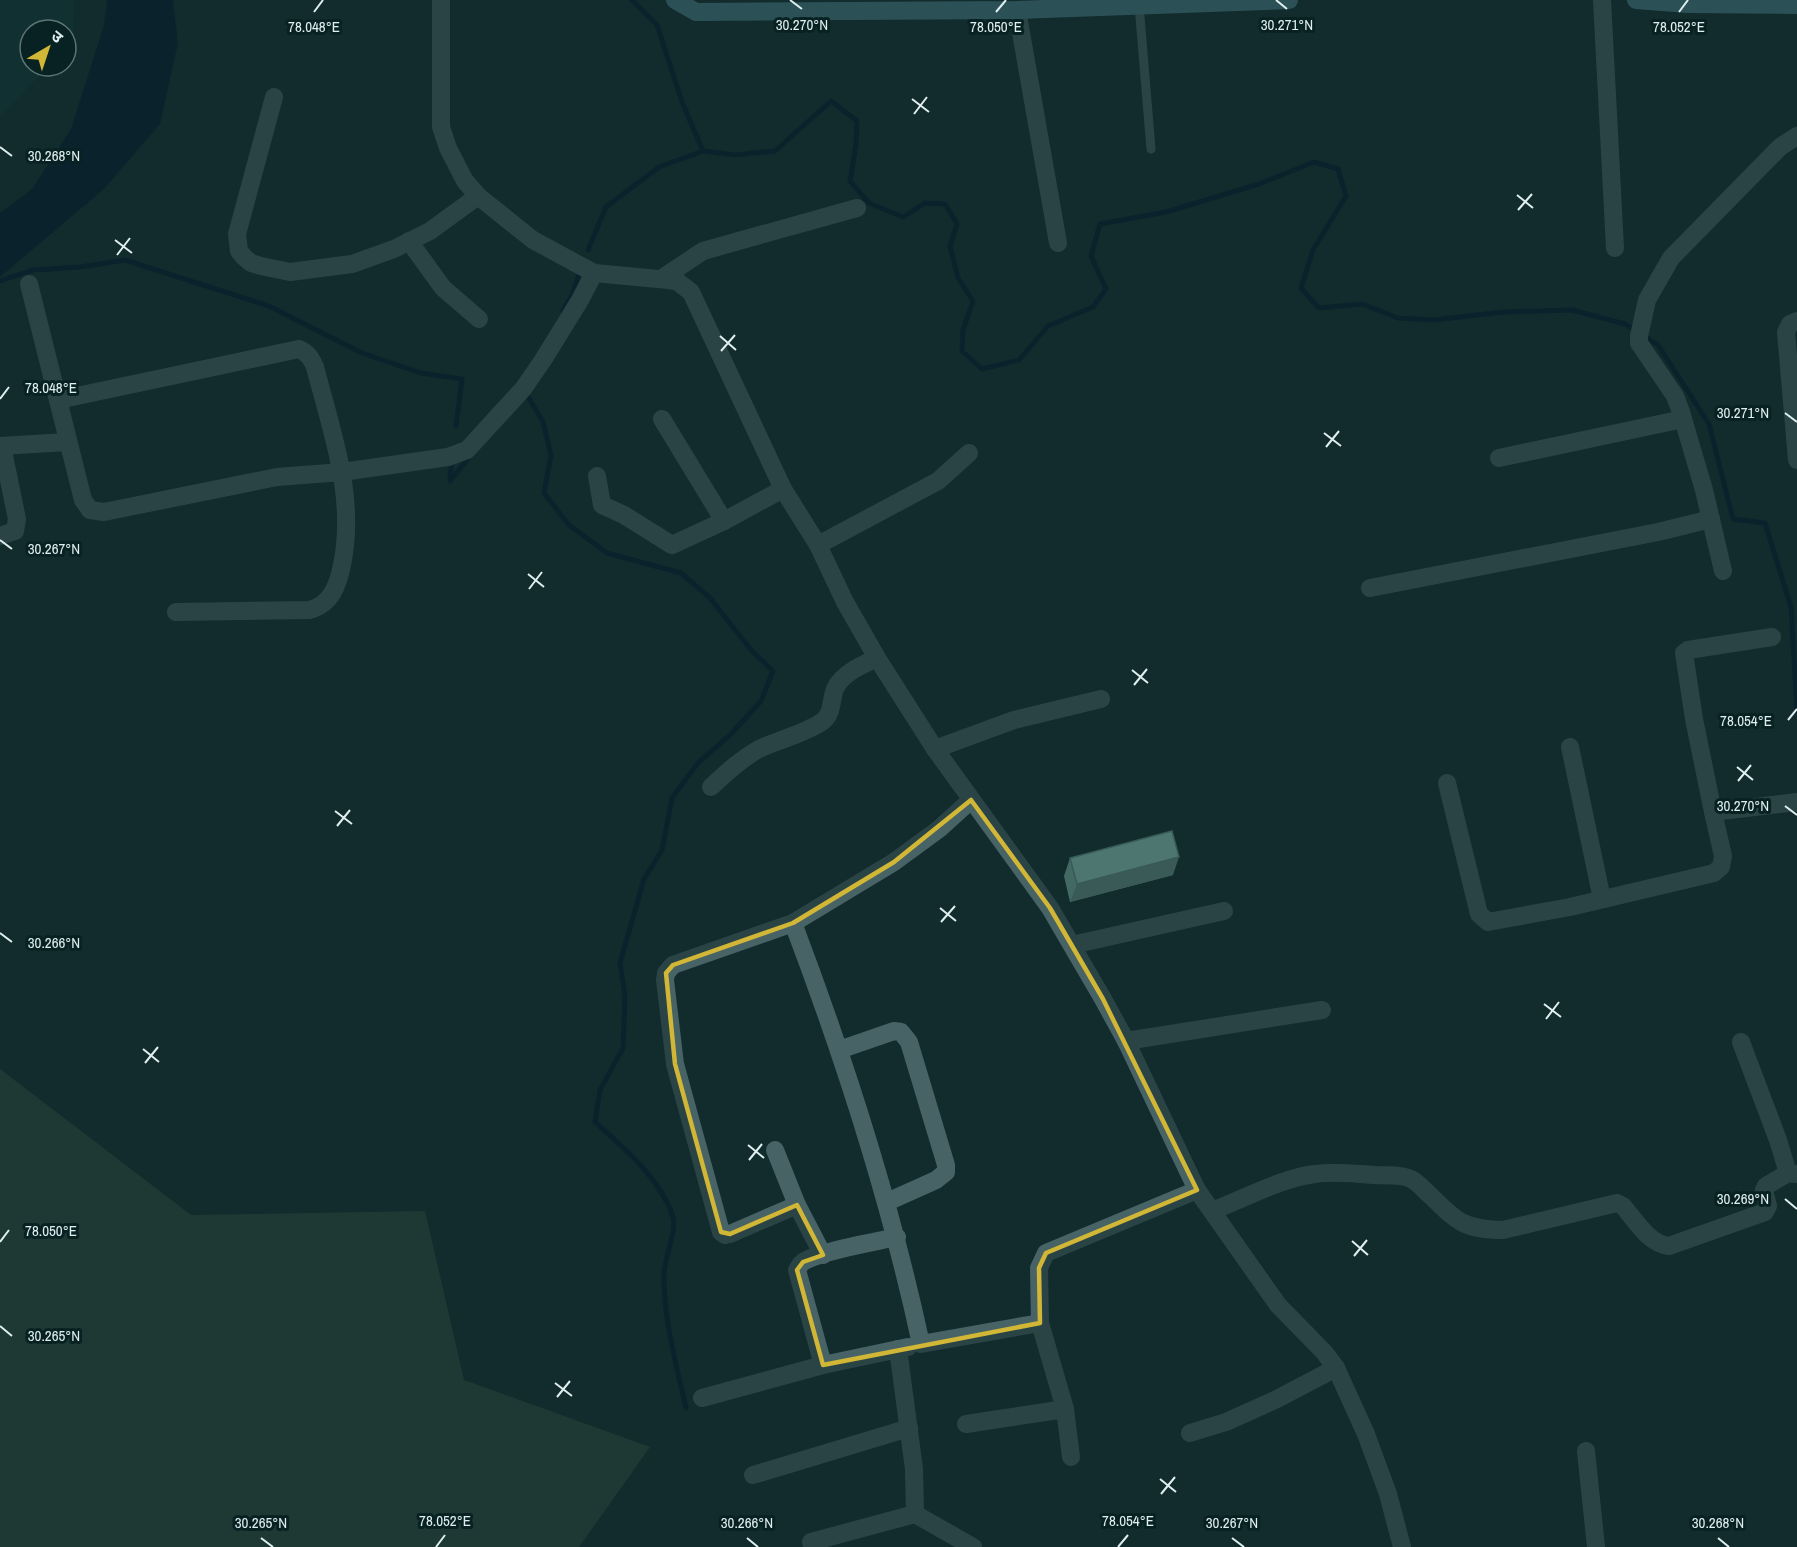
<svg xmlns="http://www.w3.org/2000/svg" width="1797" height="1547" viewBox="0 0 1797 1547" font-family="'Archivo Narrow','Noto Sans Devanagari',sans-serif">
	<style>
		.built { fill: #113639 }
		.green { fill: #2e4b3b }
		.water { fill: #00182b }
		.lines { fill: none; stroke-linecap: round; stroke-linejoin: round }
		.stream { stroke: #00182b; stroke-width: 5 }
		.lane { stroke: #486365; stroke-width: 9 }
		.street { stroke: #486365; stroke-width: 18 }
		.secondary { stroke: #4b7f8a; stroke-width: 18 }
		.wall { fill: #7fb4a9 }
		.shaded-wall { fill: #689289 }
		.building { fill: #94d1c4; stroke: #689289; stroke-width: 1.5 }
		.marked { fill: none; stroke: #d2b736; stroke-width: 4.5; stroke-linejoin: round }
		.ticks { fill: none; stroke: #dfeeef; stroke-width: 2 }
		.ticks-label { font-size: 15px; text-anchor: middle; fill: #dfeeef; stroke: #082224; stroke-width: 6; stroke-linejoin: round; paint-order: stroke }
	</style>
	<rect width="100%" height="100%" fill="#122c2e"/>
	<!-- built -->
	<polygon class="built" points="0,0 74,0 73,40 66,48 66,30 30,30 30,66 49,66 0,116"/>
	<!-- green -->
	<polygon class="green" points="0,1069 191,1215 425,1211 464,1380 650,1447 579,1547 0,1547"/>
	<!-- water -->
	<polygon class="water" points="107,0 173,0 178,43 160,124 104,189 0,277 0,213 32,189 71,129 104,25"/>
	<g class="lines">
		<!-- stream -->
		<g class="stream">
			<polyline points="632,0 657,25 682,102 703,151"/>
			<polyline points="588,250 606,207 659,167 703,151 735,155 775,151 831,101 857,121 856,145 850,181 869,203 903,217 925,203 945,204 957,224 950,246 958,278 973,301 963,330 962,351 982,369 1019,360 1048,326 1093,307 1106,289 1091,256 1100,224 1166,212 1259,184 1314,162 1338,169 1346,196 1313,250 1301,288 1319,308 1362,304 1398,318 1433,320 1504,312 1572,310 1625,324 1636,331"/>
			<polyline points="0,281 33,270 80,267 125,260 269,306 362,353 421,373 462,379 456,426"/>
			<polyline points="563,311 572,295 580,271"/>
			<polyline points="1644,336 1658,345 1709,424 1733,519 1765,523 1791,607 1797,711"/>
			<path d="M526,393L543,422L551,455L544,493L569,525L607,553L681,573L710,598L751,650L773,671L761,701L731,734L698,763L672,798L662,850L644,879L620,963L625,996L623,1048L600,1090L595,1122C624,1148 661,1179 673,1217C677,1230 665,1257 664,1272C663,1318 676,1363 686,1408"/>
			<polyline points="450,479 452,459"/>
			<polyline points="450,481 470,456"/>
		</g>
		<!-- lane -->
		<polyline class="lane" points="1139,5 1151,149"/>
		<!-- street -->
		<g class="street">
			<polyline points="441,0 441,127 448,148 465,181 478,196 533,240 594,273 669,280 678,282 691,292 783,489 818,545 845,602 877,658 935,749 1050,908 1103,999 1126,1041 1197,1190 1278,1305 1324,1352 1336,1368 1366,1434 1388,1494 1402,1547"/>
			<polyline points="1602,0 1615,248"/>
			<polyline points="1017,10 1058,243"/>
			<polyline points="274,97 237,234 239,251 244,257 251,263 261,266 290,272 352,264 394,249 430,231 478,196"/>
			<polyline points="409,241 443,288 479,319"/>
			<polyline points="661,279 703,251 857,208"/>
			<polyline points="29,284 83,500 90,510 104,512 277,477 342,472 448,457 467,450 523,389 543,360 580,300 594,273"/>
			<polyline points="1797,321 1790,324 1786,332 1797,460"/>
			<path d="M58,400L299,349C308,353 311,358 315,367C332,433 356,497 342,565C338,585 331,605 309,610L176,612"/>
			<polyline points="662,419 724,521"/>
			<polyline points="0,446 67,442"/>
			<polyline points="1499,458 1683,419"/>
			<polyline points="597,476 602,505 624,515 672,545 724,521 783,489"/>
			<polyline points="0,536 15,531 17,519 2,446"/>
			<polyline points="818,545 938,481 969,453"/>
			<polyline points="1723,571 1704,490 1681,412 1675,396 1639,343 1639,336 1647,300 1671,258 1780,147 1797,136"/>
			<polyline points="1370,588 1658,532 1711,519"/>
			<polyline points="1570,747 1602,899"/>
			<polyline points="935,749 1014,720 1101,699"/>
			<polyline points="1447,783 1479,914 1488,922 1570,907 1714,873 1721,867 1723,856 1713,812 1797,802"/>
			<path d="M711,787C726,773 741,759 759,749C778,740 807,733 823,721C834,712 830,698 836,687C844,672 863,665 877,658"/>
			<polyline points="1713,812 1694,719 1684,653 1688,650 1772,637"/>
			<path d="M793,923C845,1060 890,1200 921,1344L1040,1323L1039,1268L1046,1253L1197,1190"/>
			<polyline points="1072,945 1224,911"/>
			<polyline points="1126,1041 1322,1010"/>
			<polyline points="1741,1042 1778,1140 1788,1173 1797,1174"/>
			<polyline points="839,1050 894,1031 901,1032 909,1042 946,1165 946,1172 936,1180 887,1202"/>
			<polyline points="775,1150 797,1205 823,1255"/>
			<polyline points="797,1205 730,1234 725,1235 721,1232 675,1064 665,980 666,973 673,965 793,923 894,862 939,829 971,800"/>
			<path d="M1212,1211C1244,1199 1281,1178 1315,1174C1335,1171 1355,1174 1375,1175C1386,1176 1401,1174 1411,1179C1419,1183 1425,1191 1432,1197C1457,1222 1466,1230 1503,1230L1617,1203L1623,1206C1635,1220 1649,1244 1669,1246L1765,1212L1768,1206L1764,1190L1766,1186L1788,1173"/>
			<polyline points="898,1349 914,1469 915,1514 973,1547"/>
			<path d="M823,1365L797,1270C799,1267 800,1264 803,1262C819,1251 875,1242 897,1237"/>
			<polyline points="702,1398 823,1365 908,1347"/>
			<polyline points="1065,1409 1071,1457"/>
			<polyline points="966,1424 1065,1409 1040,1323"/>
			<polyline points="1190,1433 1226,1422 1277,1399 1336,1368"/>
			<polyline points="1586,1451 1596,1547"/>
			<polyline points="753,1475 909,1428"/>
			<polyline points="811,1542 915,1514"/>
		</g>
		<!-- secondary -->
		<g class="secondary">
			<polyline points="675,0 696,12 1017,10 1289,0"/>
			<polyline points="1636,0 1688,4 1797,5"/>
		</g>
	</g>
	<!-- wall -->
	<polygon class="wall" points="1070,858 1173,875 1070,902 1064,876"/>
	<!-- shaded-wall -->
	<polygon class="shaded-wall" points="1179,857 1173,875 1070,902 1077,884"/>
	<!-- building -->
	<polygon class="building" points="1172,831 1179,857 1077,884 1070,858"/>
	<!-- marked area -->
	<path d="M0 0H1797V1547H0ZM971,800L1050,908L1103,999L1197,1190L1046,1253L1039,1268L1040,1323L823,1365L797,1270L803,1262L823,1255L797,1205L730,1234L721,1232L675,1064L666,973L673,965L793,923L894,862Z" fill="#122c2e" fill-opacity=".55" fill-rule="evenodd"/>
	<path class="marked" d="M971,800L1050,908L1103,999L1197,1190L1046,1253L1039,1268L1040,1323L823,1365L797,1270L803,1262L823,1255L797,1205L730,1234L721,1232L675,1064L666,973L673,965L793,923L894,862Z"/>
	<!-- ticks -->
	<path class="ticks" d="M790,0L802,9M1276,0L1287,9M314,12L323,0M996,12L1006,0M1679,12L1688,0M912,99L929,112M914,114L927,97M0,147L12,156M1517,195L1533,208M1518,210L1532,194M115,240L132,253M117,255L130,238M720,336L736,350M721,351L735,335M0,399L9,387M1785,413L1797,422M1324,433L1341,446M1326,447L1339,431M0,540L12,549M528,574L544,587M529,589L542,572M1132,670L1148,683M1134,685L1147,669M1788,720L1797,709M1737,767L1753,780M1738,781L1751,765M1785,806L1797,815M335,811L352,824M337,826L350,810M940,908L956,921M941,922L955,906M0,933L12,942M1544,1004L1561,1017M1546,1019L1559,1002M143,1049L159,1062M145,1063L158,1047M748,1145L764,1158M749,1160L762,1144M1785,1199L1797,1209M1352,1241L1368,1255M0,1242L9,1230M1354,1256L1367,1240M0,1326L12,1336M555,1383L572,1396M557,1397L570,1381M1160,1479L1176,1492M1161,1494L1175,1477M261,1538L273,1547M747,1538L758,1547M1232,1538L1244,1547M1718,1538L1729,1547M436,1547L445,1535M1118,1547L1128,1535"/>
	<g class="ticks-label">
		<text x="802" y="30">30.270°N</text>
		<text x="1287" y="30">30.271°N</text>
		<text x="314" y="32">78.048°E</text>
		<text x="996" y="32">78.050°E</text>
		<text x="1679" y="32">78.052°E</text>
		<text x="54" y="161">30.268°N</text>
		<text x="51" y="393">78.048°E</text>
		<text x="1743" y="418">30.271°N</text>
		<text x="54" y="554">30.267°N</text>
		<text x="1746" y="726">78.054°E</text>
		<text x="1743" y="811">30.270°N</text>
		<text x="54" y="948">30.266°N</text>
		<text x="1743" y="1204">30.269°N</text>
		<text x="51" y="1236">78.050°E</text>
		<text x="54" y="1341">30.265°N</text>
		<text x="445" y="1526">78.052°E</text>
		<text x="1128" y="1526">78.054°E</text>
		<text x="261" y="1528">30.265°N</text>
		<text x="747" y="1528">30.266°N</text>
		<text x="1232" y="1528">30.267°N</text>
		<text x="1718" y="1528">30.268°N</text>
	</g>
	<!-- north arrow -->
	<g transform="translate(48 48) rotate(39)"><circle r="28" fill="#082224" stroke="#5e7475" stroke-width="1.5"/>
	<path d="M0-4.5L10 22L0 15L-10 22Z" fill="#d2b736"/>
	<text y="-9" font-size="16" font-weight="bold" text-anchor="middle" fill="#dfeeef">उ</text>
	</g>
</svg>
